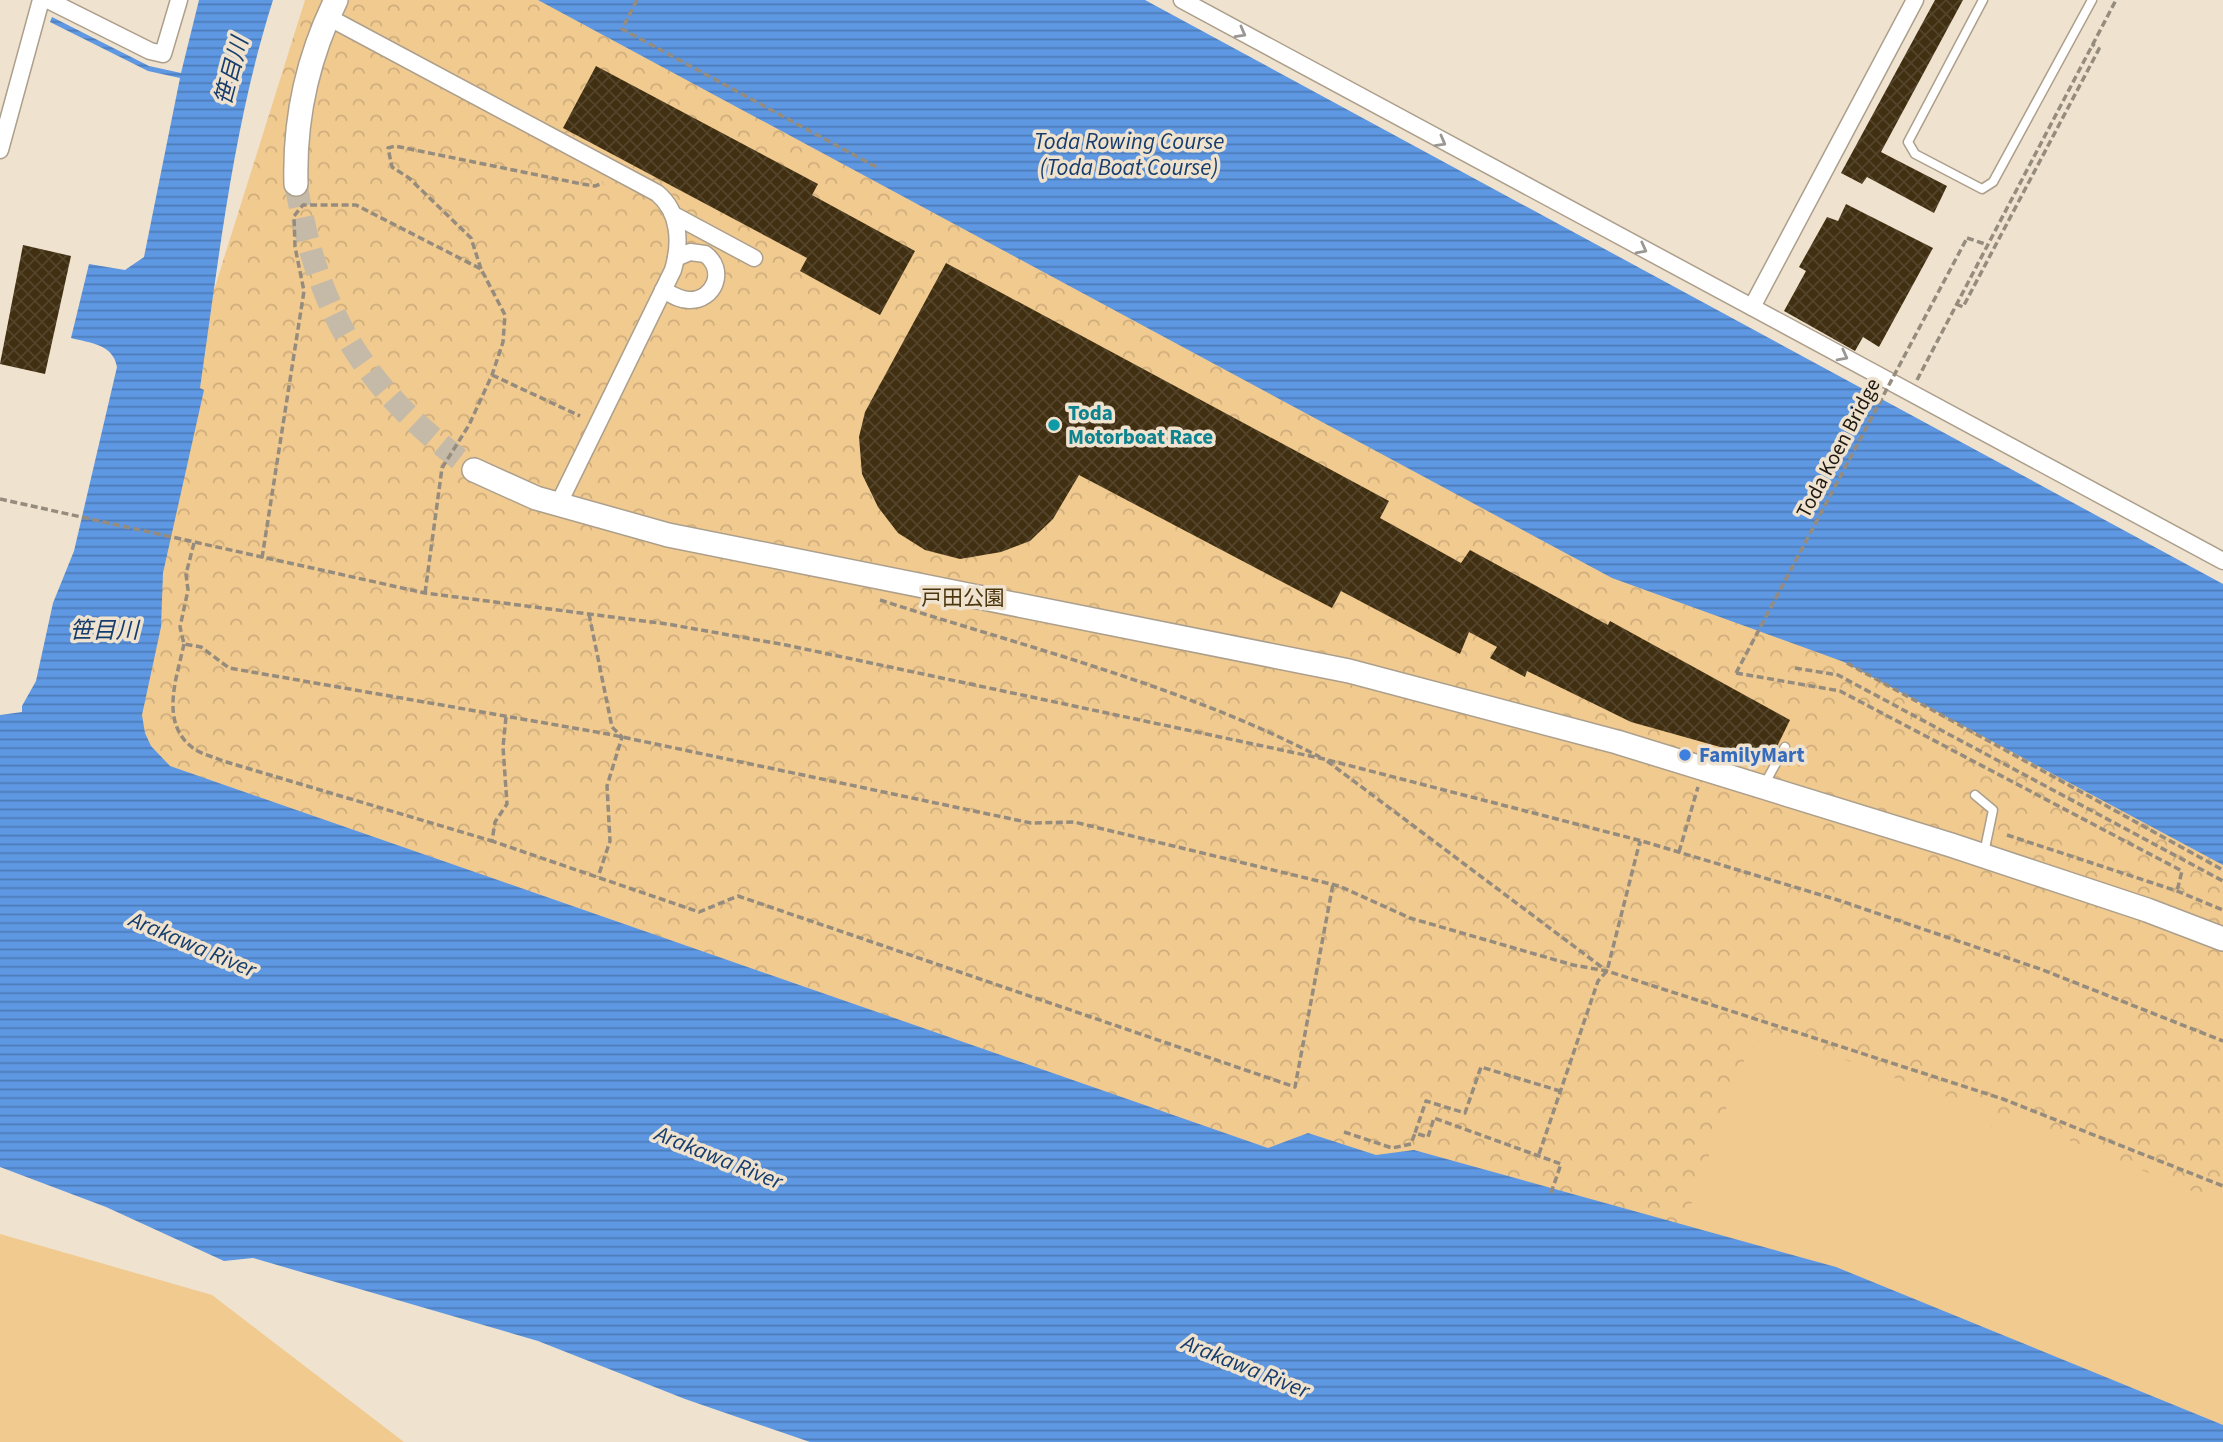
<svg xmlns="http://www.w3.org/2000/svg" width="2223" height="1442" viewBox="0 0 2223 1442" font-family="'Source Sans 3','Noto Sans JP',sans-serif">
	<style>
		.park { fill: url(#park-crowns) }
		.pitch { fill: #f1ca90 }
		.water { fill: url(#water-rules) }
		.building { fill: url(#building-cross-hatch) }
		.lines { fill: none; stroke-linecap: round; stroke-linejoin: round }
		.secondary-tunnel { stroke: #c5baa8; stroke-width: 23; stroke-dasharray: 23 11; stroke-linecap: butt }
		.lane-casing { stroke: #ac9f8c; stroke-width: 11 }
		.street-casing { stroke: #ac9f8c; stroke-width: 19 }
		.secondary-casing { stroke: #ac9f8c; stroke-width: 26 }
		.path { stroke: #968c7e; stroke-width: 3.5; stroke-dasharray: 7 3.5; stroke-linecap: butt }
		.lane { stroke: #fff; stroke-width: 8 }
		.street { stroke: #fff; stroke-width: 16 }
		.secondary { stroke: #fff; stroke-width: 23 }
		.path-bridge { stroke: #968c7e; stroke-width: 3.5; stroke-dasharray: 7 3.5; stroke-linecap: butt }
		.oneway { stroke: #999794 }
		.culture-dot { fill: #0f9aa8; stroke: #efe2ce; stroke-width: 2.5 }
		.shop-dot { fill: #3f7fe0; stroke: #efe2ce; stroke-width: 2.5 }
		.labels { text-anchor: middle; stroke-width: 7; stroke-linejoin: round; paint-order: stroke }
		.culture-label { font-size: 21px; font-weight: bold; fill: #0d838f; stroke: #efe2ce; text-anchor: start }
		.street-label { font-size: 21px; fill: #1d1811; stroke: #efe2ce }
		.park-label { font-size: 21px; fill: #4c360e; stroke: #efe2ce }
		.shop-label { font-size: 21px; font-weight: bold; fill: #366cbe; stroke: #efe2ce; text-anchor: start }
		.water-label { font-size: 23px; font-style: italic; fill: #163d6d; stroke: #efe2ce }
	</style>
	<defs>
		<pattern id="park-crowns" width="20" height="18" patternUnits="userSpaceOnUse" patternTransform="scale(1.75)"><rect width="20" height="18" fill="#f1ca90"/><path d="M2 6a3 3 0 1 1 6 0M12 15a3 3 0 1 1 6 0" fill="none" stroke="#cead7b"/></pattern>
		<pattern id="water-rules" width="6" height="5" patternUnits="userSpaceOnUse" patternTransform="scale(1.75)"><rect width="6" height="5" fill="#5e98e3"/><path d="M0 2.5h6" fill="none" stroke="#4d7bb7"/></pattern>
		<pattern id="building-cross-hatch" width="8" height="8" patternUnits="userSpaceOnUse" patternTransform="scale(1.75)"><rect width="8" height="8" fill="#412f12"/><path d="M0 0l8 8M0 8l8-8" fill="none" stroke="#53442b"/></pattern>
	</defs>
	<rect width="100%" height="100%" fill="#efe2ce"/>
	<!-- park -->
	<polygon class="park" points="305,0 1126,0 2223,590 2223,1442 30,876"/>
	<!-- pitch -->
	<g class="pitch">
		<polygon points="1760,1029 1984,1110 1992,1127 2008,1133 2014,1117 2223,1204 2223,1442 1676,1245 1749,1047 1753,1048"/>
		<polygon points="0,1234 212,1295 404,1442 0,1442"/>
	</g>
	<!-- water -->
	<g class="water">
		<path d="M199,0H273C233,126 219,258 200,388L204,390L163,573L161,627L142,715L145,733L151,746L170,766L1268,1148L1308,1133L1376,1155L1414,1150L1836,1267L2223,1425V1442H810L685,1399L538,1341L253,1258L224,1261L106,1207L0,1167V715L22,712V706L36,681L53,603L74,551L117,367C113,344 90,343 71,338L89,264L125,270L144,257L180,78L148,71L50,22L52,17L149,66L181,73Z"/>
		<polygon points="538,0 1145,0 2223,584 2223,865 1844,662 1612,578"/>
	</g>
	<!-- building -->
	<g class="building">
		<polygon points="1935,0 1963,0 1881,152 1947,186 1934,213 1867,177 1862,184 1841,173"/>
		<polygon points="596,66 818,184 812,195 915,251 880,315 800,271 807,258 563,128"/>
		<polygon points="1846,204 1933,248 1879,347 1863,337 1855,351 1784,311 1806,271 1799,267 1827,217 1838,221"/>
		<polygon points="23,245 71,256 45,374 0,364"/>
		<polygon points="946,263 1389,501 1380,518 1461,563 1470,550 1608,625 1610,621 1790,720 1770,761 1631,722 1527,671 1525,677 1490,658 1497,647 1469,632 1460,654 1341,591 1332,608 1079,475 1053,519 1030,541 1001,552 960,559 925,550 898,533 878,507 862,474 859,437 865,412"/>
	</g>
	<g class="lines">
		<!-- secondary-tunnel -->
		<path class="secondary-tunnel" d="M296,184C318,316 366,391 474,470"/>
		<defs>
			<g id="lane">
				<polyline points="1983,0 1908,142 1915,154 1982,189 1993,182 2092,0"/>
				<polyline points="1764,785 1785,747"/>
				<polyline points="1975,795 1993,810 1984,853"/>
			</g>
			<g id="street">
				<polyline points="48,0 150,51 163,54 179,0"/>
				<polyline points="1182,0 2223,561"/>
				<path d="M328,17L657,193C680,212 681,243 673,270L558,505"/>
				<polyline points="0,150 41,0"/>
				<polyline points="674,215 754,258"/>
				<path d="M663,290C671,294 679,300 689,300C714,301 727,270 705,254L690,252L676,258"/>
				<polyline points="1752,307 1915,0"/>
			</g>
			<g id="secondary">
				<path d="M296,184C294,118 307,59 336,0"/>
				<polyline points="474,470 536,498 668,535 1349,671 1617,742 1951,845 2147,910 2223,939"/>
			</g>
		</defs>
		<!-- lane casing -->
		<use href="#lane" class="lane-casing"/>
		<!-- street casing -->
		<use href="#street" class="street-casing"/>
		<!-- secondary casing -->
		<use href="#secondary" class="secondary-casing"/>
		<!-- path -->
		<g class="path">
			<polyline points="637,0 622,29 880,169"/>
			<polyline points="1967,238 1985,244"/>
			<polyline points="481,269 471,238 409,178 392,167 388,148 395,146 582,184 595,186 603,183"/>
			<polyline points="1956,304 1963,307 2099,49 2092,44"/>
			<polyline points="492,375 580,416"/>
			<polyline points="1917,380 2116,0"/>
			<polyline points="0,499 425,593 667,624 786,645 1324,759 1642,841 1841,901 2043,970 2223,1041"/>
			<polyline points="194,543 186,574 188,590 180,627 184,644 201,647 229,668 608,734 1031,823 1074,822 1339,886 1410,918 1573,965 1607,971 2003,1099 2223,1186"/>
			<polyline points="262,558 304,291 295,247 294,216 303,205 356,205 481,269 505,315 503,342 492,375 469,425 442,468 425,593"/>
			<path d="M880,600C1026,647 1183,686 1320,757"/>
			<polyline points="589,614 612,727 622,737 607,786 610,841 598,877"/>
			<path d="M184,644C177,677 159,723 193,748C201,754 214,757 223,761L492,841"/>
			<polyline points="1847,663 2223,870"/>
			<polyline points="1795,668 1838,675 2223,881"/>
			<polyline points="1736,673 1840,691 2182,871 2177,891"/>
			<polyline points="506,717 503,747 507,804 495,822 492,841 699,912 738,896 1295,1087 1333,884"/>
			<polyline points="1327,761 1603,968"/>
			<polyline points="2007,835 2177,891 2223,910"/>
			<polyline points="1679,852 1698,787"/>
			<polyline points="1344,1132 1392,1148 1411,1144 1415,1133"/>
			<polyline points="1539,1154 1598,981 1607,971 1640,841"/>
			<polyline points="1551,1193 1561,1164 1434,1118 1428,1137 1415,1133 1426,1101 1465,1113 1481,1067 1560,1091"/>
		</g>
		<!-- lane -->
		<use href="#lane" class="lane"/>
		<!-- street -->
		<use href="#street" class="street"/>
		<!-- secondary -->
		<use href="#secondary" class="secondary"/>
		<!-- path-bridge -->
		<polyline class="path-bridge" points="1736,673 1967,238"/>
	</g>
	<!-- one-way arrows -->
	<defs><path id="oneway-chevron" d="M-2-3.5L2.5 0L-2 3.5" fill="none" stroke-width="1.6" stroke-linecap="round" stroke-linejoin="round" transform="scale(1.75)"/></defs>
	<g class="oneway">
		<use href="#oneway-chevron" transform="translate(1241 33) rotate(29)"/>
		<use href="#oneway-chevron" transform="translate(1441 142) rotate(29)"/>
		<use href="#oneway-chevron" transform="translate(1642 249) rotate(28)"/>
		<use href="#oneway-chevron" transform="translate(1843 356) rotate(28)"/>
	</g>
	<!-- markers -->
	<circle class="culture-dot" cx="1054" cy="425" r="7"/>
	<circle class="shop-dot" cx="1685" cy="755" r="7"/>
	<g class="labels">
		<!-- culture labels -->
		<g class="culture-label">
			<text x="1068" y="420">Toda<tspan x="1068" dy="24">Motorboat Race</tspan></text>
		</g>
		<!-- street labels -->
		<g class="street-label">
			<text transform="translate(1838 448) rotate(-62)" y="7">Toda Koen Bridge</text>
		</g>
		<!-- park labels -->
		<g class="park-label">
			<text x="963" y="605">戸田公園</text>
		</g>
		<!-- shop labels -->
		<g class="shop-label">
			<text x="1699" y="762">FamilyMart</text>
		</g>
		<!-- water labels -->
		<g class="water-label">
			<text transform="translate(231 71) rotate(-75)" y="8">笹目川</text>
			<text x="1129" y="149">Toda Rowing Course<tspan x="1129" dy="26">(Toda Boat Course)</tspan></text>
			<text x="104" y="638">笹目川</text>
			<text transform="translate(193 944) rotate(23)" y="8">Arakawa River</text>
			<text transform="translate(719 1157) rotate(22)" y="8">Arakawa River</text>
			<text transform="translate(1246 1366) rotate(22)" y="8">Arakawa River</text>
		</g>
	</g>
</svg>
